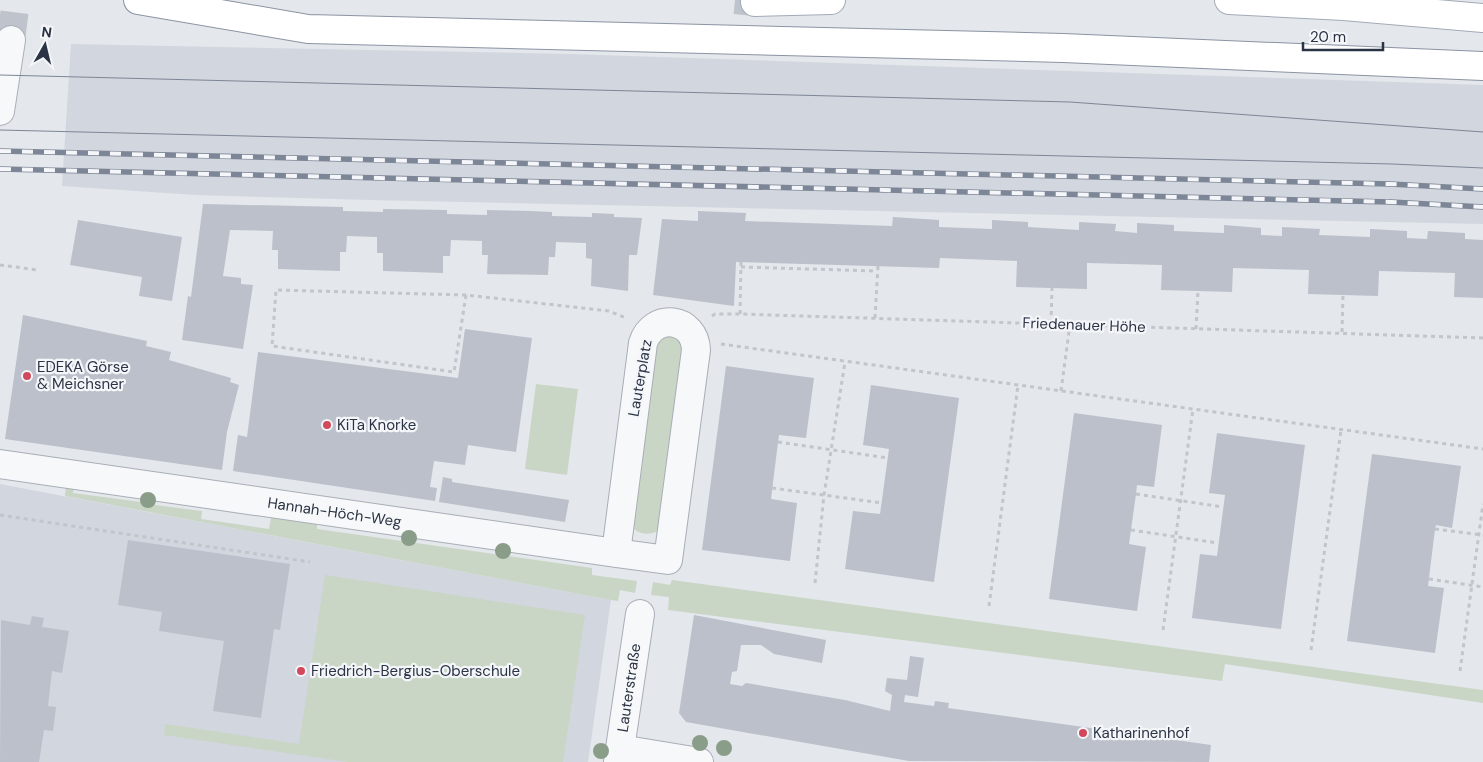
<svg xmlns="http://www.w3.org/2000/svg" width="1483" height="762" viewBox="0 0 1483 762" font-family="'DM Sans',sans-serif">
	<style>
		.built { fill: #d2d6de }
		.green { fill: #c9d6c5 }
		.building { fill: #bbc0ca }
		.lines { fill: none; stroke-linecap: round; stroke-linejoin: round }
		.minor-tunnel { stroke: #bfc3cb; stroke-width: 28; stroke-dasharray: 28 14; stroke-linecap: butt }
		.major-tunnel { stroke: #bfc3cb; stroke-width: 28; stroke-dasharray: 28 14; stroke-linecap: butt }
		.minor-casing { stroke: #a9aeb7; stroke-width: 30 }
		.major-casing { stroke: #a3abb8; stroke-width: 30 }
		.highway-casing { stroke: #8b94a3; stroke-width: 30 }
		.path { stroke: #c2c5cb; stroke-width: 3; stroke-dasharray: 4 4; stroke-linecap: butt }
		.minor { stroke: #f7f8fa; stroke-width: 28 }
		.major { stroke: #fff; stroke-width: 28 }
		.highway { stroke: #fff; stroke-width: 28 }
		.tram { stroke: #7d8696; stroke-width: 1 }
		.rail-casing { stroke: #7d8696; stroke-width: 5.5 }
		.rail { stroke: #f4f6f9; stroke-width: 4; stroke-dasharray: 11; stroke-linecap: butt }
		.tree { fill: #899d89 }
		.poi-dot { fill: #d1495b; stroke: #f4f6f9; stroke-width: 2 }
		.labels { text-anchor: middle; stroke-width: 4.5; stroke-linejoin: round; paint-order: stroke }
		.street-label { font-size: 15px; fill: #2b3445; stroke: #f4f6f9 }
		.poi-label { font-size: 15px; fill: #2b3445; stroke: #f4f6f9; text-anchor: start }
	</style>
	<rect width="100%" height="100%" fill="#e4e7ec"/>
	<!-- built -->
	<g class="built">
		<polygon points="71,44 570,54 1483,85 1483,224 370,200 196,195 62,186"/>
		<polygon points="0,484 611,600 588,762 0,762"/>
	</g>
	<!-- green -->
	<g class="green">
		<path d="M661,333L687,339L659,531C649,535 639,535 632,527L650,346Z"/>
		<polygon points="536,384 578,389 567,475 525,469"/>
		<polygon points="66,485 74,485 73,493 141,502 142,495 156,497 155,505 202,511 201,519 269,529 272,513 317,519 317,529 592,568 592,575 637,581 635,593 620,590 618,601 611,600 65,496"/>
		<polygon points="325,575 585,615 563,762 348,762 164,735 165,724 299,744"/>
		<polygon points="672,580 1483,690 1483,703 1225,664 1222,681 668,610 669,597 651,595 653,582 670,585"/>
	</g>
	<!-- building -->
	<g class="building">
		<polygon points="203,204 343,207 343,211 383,212 383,209 447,210 447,214 487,215 487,210 530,211 552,212 552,216 592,217 592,213 614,214 614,217 642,218 637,255 629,255 628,291 591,286 592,259 586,258 586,243 556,242 555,257 549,257 548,275 487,274 488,255 482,255 482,241 451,240 450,256 443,256 443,273 383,271 383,253 377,253 377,237 347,236 346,252 340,252 340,271 278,269 278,250 272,250 273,231 230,230 223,276 241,278 241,284 253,285 243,349 182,340 188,296 191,297"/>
		<polygon points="698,211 746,213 745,221 892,226 893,217 939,220 939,227 992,229 992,220 1028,222 1028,227 1079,230 1079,222 1116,224 1115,231 1137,233 1137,223 1174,225 1174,231 1224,233 1224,225 1261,228 1261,235 1282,236 1282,227 1320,229 1319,235 1370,237 1370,229 1407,231 1407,238 1427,239 1428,231 1465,233 1465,239 1483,240 1483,298 1454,297 1455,273 1379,271 1378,296 1308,294 1309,270 1233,268 1232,292 1198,291 1161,290 1162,265 1087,263 1087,289 1016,287 1017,261 940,258 939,268 736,262 734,306 653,295 662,219 698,221"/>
		<polygon points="78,220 182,237 172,301 139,296 142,277 70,265"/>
		<polygon points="23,315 147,341 146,346 171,352 169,360 231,378 230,382 239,385 227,432 222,470 5,439"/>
		<polygon points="465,329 532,338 516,452 468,445 465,465 434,461 430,487 437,488 435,501 233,471 238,435 247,437 258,352 458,378"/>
		<polygon points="726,366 814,378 806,438 779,435 778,442 771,499 797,503 790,561 702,550"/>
		<polygon points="871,385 959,398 934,582 845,569 853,511 880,514 889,449 863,445"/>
		<polygon points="1074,413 1162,425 1154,487 1137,485 1136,494 1129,544 1146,547 1137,611 1049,599"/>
		<polygon points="1217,433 1305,445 1281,629 1192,618 1200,554 1217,556 1225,495 1209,493"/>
		<polygon points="1372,454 1461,466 1452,528 1436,525 1435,529 1428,586 1444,588 1435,653 1347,641"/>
		<polygon points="443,477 452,479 452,482 569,500 565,522 439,502"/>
		<polygon points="128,540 290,564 280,630 274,629 261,718 213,711 224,641 159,631 162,612 118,605"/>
		<polygon points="694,615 826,640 822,663 774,654 761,645 741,645 737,671 732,672 730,684 742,686 746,683 845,700 890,711 892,695 885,691 887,678 907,680 910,656 924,658 918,697 905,695 904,702 934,706 935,701 949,703 948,708 1211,745 1209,762 909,761 686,722 679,713"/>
		<polygon points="32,616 44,618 42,627 69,631 62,673 52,671 48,706 56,707 53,731 44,730 39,762 0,762 1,620 30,625"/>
	</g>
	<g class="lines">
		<!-- minor-tunnel -->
		<polyline class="minor-tunnel" points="11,40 16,0"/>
		<!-- major-tunnel -->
		<polyline class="major-tunnel" points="735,0 755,2"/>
		<defs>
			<g id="minor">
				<polyline points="0,111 11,40"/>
				<path id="s1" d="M0,464L616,553L668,560L696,350C695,317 653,312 643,343L616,553"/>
				<polyline points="620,749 699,762"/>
				<path id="s2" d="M618,762L640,614"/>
			</g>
			<g id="major">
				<polyline points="1229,0 1344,6 1483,18"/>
				<polyline points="755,2 831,0"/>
			</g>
			<polyline id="highway" points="138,0 308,29 1063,48 1483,66"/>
		</defs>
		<!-- minor casing -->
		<use href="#minor" class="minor-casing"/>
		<!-- major casing -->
		<use href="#major" class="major-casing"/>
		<!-- highway casing -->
		<use href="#highway" class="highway-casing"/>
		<!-- path -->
		<g class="path">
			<polyline points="0,265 38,270"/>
			<polyline points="741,267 877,271"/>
			<polyline points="466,295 454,372 272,346 276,290 466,295 609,311 626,318"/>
			<polyline points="740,314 741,262"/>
			<polyline points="712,316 715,314 740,314 1483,338"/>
			<polyline points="875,318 878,266"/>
			<polyline points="1051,323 1052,288"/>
			<polyline points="1196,329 1198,291"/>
			<polyline points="1342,332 1343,295"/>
			<polyline points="721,344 1483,449"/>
			<polyline points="1061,391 1070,324"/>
			<polyline points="778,442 888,458"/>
			<polyline points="772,488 882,503"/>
			<polyline points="1136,494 1223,507"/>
			<polyline points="0,515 310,562"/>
			<polyline points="1435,529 1483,535"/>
			<polyline points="1131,530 1218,543"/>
			<polyline points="1429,579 1483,587"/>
			<polyline points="815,583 824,495 845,362"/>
			<polyline points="989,606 1018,385"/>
			<polyline points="1163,630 1193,409"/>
			<polyline points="1311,650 1341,430"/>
			<polyline points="1460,671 1483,504"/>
		</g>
		<!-- minor -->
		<use href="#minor" class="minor"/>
		<!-- major -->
		<use href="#major" class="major"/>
		<!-- highway -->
		<use href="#highway" class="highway"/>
		<!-- tram -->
		<g class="tram">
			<polyline points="0,75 1070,102 1483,132"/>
			<polyline points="0,130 1392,164 1483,168"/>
		</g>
		<defs>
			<g id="rail">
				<polyline points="0,151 1390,184 1483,189"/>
				<polyline points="0,169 1391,202 1483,207"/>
			</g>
		</defs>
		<!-- rail casing -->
		<use href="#rail" class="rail-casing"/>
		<!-- rail -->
		<use href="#rail" class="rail"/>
	</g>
	<!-- trees -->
	<g class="tree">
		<circle cx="148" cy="500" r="8"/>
		<circle cx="409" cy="538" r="8"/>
		<circle cx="503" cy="551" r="8"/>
		<circle cx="700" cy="743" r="8"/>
		<circle cx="724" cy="748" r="8"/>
		<circle cx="601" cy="751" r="8"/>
	</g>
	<!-- markers -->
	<g class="poi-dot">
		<circle cx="27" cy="376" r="5"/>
		<circle cx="327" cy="425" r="5"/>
		<circle cx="301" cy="671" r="5"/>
		<circle cx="1083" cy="733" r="5"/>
	</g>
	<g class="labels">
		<!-- street labels -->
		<g class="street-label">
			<text transform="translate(1084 325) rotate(2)" y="5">Friedenauer Höhe</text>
			<text transform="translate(640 378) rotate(-80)" y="5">Lauterplatz</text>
			<text dy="5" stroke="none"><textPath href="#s1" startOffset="338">Hannah-Höch-Weg</textPath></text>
			<text dy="5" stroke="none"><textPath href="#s2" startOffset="75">Lauterstraße</textPath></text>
		</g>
		<!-- poi labels -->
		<g class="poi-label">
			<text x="37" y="372">EDEKA Görse<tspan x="37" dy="17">&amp; Meichsner</tspan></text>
			<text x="337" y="430">KiTa Knorke</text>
			<text x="311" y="676">Friedrich-Bergius-Oberschule</text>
			<text x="1093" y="738">Katharinenhof</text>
		</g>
	</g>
	<!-- north arrow -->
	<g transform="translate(45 45) rotate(8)" stroke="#f4f6f9" stroke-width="4" paint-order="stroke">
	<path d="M0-4L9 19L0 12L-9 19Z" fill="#2b3445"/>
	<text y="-8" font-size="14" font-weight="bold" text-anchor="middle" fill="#2b3445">N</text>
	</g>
	<!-- scale -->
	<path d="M1303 42v8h80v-8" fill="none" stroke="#2b3445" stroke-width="2.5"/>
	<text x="1310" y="42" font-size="15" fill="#2b3445" stroke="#f4f6f9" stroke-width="4" paint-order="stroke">20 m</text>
</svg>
